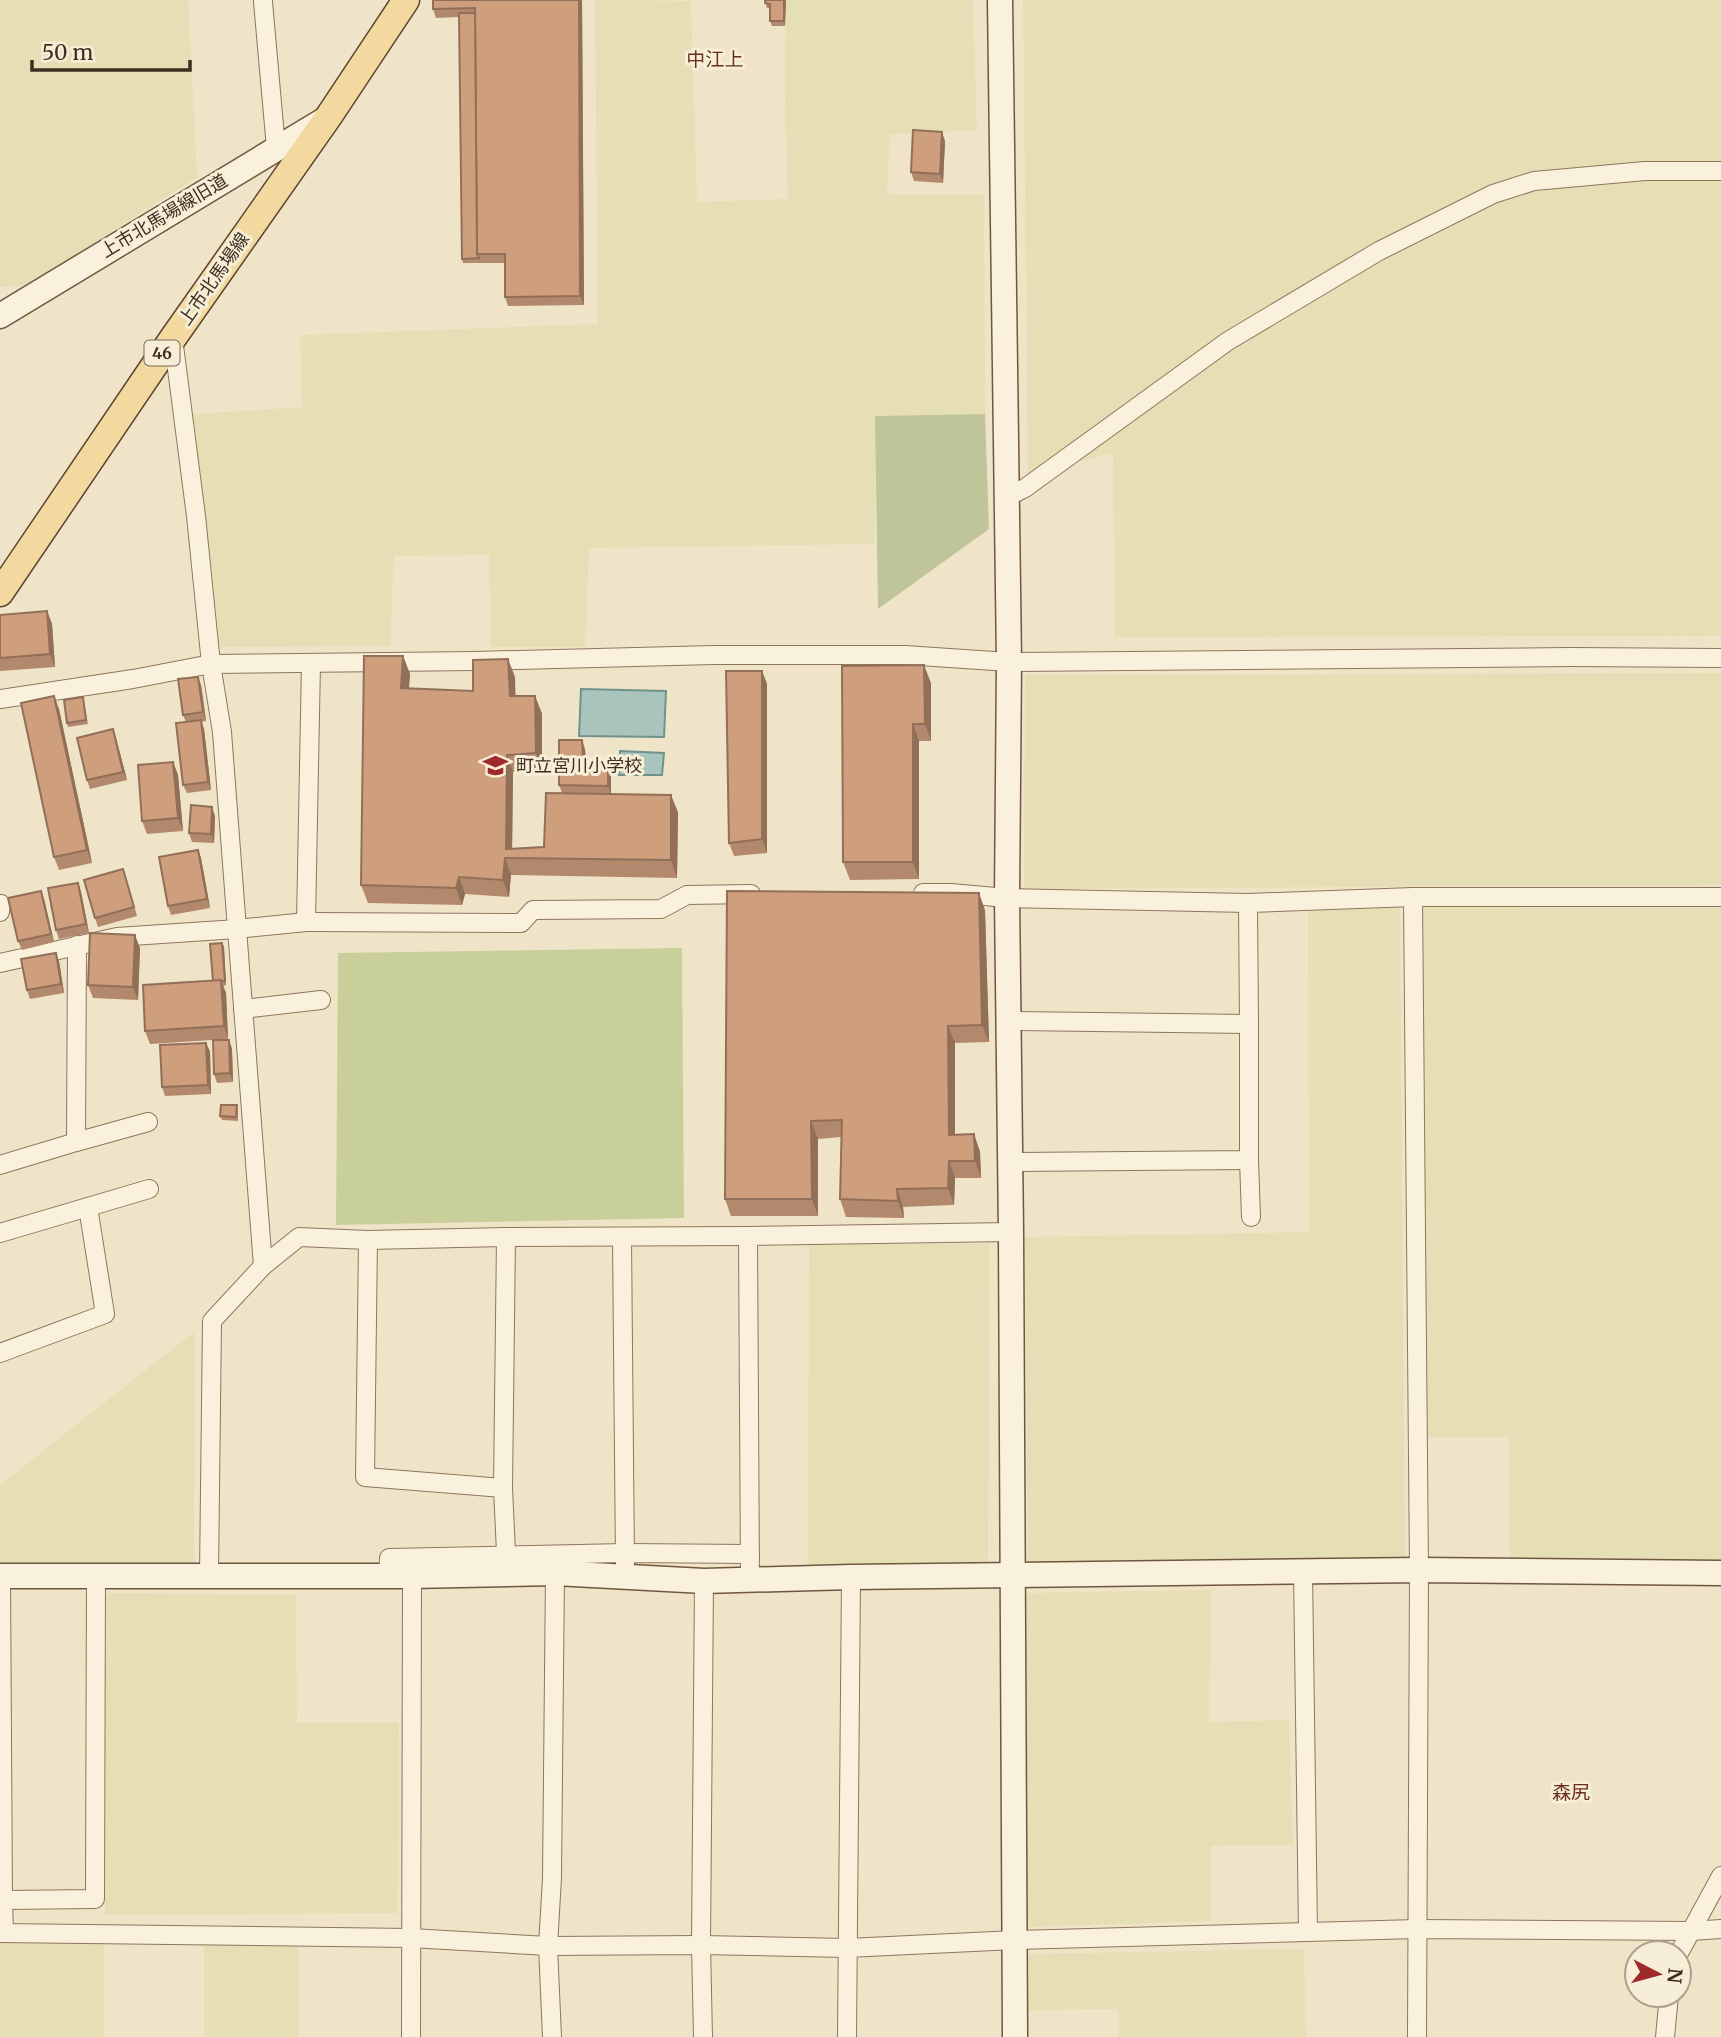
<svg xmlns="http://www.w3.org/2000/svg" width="1721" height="2037" viewBox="0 0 1721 2037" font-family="Merriweather,'Noto Sans JP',serif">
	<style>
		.farmland { fill: #e6deb5 }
		.green { fill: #c9cf9b }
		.cemetery { fill: #bfc49a }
		.water { fill: #a9c4bc; stroke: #6f938a; stroke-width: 2 }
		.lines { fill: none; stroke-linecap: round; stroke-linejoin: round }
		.street-casing { stroke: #8d765c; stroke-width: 20 }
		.secondary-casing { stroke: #6f573f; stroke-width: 27 }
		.primary-casing { stroke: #5b4430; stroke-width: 29 }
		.street { stroke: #faf1dc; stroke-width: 18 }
		.secondary { stroke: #faf1dc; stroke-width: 24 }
		.primary { stroke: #f3d9a0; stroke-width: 26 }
		.wall { fill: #b2896c }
		.shaded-wall { fill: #916f58 }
		.building { fill: #cf9f7d; stroke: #916f58; stroke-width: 2 }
		.labels { text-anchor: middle; stroke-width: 6; stroke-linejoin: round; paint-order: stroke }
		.shield { fill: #f7eed8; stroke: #756857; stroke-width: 2 }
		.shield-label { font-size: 16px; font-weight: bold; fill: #3d2e20 }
		.street-label { font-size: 18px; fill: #3d2e20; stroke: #f7eed8 }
		.poi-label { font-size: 18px; fill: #3d2e20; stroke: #f7eed8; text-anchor: start }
		.neighbourhood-label { font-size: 19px; fill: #6b2e1e; stroke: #f7eed8 }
	</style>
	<rect width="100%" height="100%" fill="#f0e4c8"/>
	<!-- farmland -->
	<g class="farmland">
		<polygon points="0,0 188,0 197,177 28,285 0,287"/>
		<polygon points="595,0 691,1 697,202 788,199 785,105 786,0 973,0 977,130 890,134 887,194 984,195 985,414 876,416 875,544 589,548 585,647 491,647 489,555 394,556 390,646 220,647 193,414 302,407 300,335 598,324"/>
		<polygon points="1023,0 1721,0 1721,636 1115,637 1113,453 1028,474"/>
		<polygon points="1721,673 1721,885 1024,889 1025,675"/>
		<polygon points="1419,907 1721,908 1721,1560 1510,1561 1510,1437 1423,1438"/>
		<polygon points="1400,908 1405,1561 1028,1566 1025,1237 1309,1232 1308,909"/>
		<polygon points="809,1244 990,1244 988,1565 808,1565"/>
		<polygon points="194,1332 194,1568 0,1566 0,1485"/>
		<polygon points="1211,1590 1209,1722 1289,1720 1293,1845 1211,1846 1211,1921 1026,1927 1025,1593"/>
		<polygon points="106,1593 296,1595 297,1723 399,1723 398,1913 105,1915"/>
		<polygon points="0,1942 104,1943 104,2037 0,2037"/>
		<rect x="204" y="1945" width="95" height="92"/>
		<polygon points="1304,1949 1306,2037 1119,2037 1118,2009 1028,2010 1029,1954"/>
	</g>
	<!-- green -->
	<polygon class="green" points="682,948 684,1218 336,1225 338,953"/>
	<!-- cemetery -->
	<polygon class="cemetery" points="985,414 989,529 878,609 875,416"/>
	<!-- water -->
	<g class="water">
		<polygon points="581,689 666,691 664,737 579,736"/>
		<polygon points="620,751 664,753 662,775 619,775"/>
	</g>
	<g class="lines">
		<defs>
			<g id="street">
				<polyline points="263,2 276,148"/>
				<polyline points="1005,498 1025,488 1228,341 1379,251 1493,194 1534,181 1645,171 1721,171"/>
				<polyline points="0,699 133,679 211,664 474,661 714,655 905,655 1009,662 1570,657 1721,658"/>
				<polyline points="923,893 951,893 1007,898 1248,903 1413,897 1721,897"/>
				<polyline points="1413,897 1419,1570 1417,2037"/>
				<polyline points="0,912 1,904"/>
				<polyline points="306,922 521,923 533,910 661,909 687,895 751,894"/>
				<polyline points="77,945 76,1142 148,1122"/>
				<polyline points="0,963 117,937 237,929 222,732 211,664 196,516 173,338"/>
				<polyline points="243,1009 321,1000"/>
				<polyline points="1010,1021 1249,1024 1248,903"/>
				<polyline points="1249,1160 1251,1217"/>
				<polyline points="1010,1162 1249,1160 1249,1024"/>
				<polyline points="0,1165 76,1142"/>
				<polyline points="0,1233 149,1189"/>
				<polyline points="506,1237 748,1236"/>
				<polyline points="622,1238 625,1564"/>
				<polyline points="368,1240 506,1237 503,1488"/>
				<polyline points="263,1266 299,1237 368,1240 365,1477 503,1488 507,1574"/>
				<polyline points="0,1353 105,1314 88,1207"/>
				<polyline points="1303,1571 1308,1932"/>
				<polyline points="1,1576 3,1900"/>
				<polyline points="209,1576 212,1321 263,1266 237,929 306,922 311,663"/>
				<polyline points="388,1576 389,1558 625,1553 750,1554"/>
				<polyline points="750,1580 748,1236 1011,1232"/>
				<polyline points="0,1933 411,1938 548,1946 701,1945 847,1948 1015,1940 1417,1929 1691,1931 1721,1929"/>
				<polyline points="4,1933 3,1900 95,1899 96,1576"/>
				<polyline points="1679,1953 1721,1876"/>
				<polyline points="411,2037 412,1576"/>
				<polyline points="552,2037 548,1946 552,1878 555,1573"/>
				<polyline points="703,2037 701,1945 704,1581"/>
				<polyline points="847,2037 851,1577"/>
				<polyline points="1665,2037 1669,1995"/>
			</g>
			<g id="secondary">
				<polyline points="1000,0 1009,662 1007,898 1011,1232 1015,2037"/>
				<polyline points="0,316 329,117"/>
				<polyline points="0,1576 412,1576 555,1573 704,1581 851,1577 1419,1570 1721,1573"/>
			</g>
			<polyline id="primary" points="0,593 173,338 329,116 406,0"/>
		</defs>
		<!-- street casing -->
		<use href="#street" class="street-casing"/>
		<!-- secondary casing -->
		<use href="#secondary" class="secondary-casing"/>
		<!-- primary casing -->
		<use href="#primary" class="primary-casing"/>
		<!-- street -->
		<use href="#street" class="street"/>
		<!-- secondary -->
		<use href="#secondary" class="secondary"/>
		<!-- primary -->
		<use href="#primary" class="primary"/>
	</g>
	<!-- wall -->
	<g class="wall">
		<polygon points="582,0 584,305 508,306 505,297 505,263 463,263 462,259 460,17 436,18 433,9"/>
		<polygon points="786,0 785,26 772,26 770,21 770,8 767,8 765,3"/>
		<polygon points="945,141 943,183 914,181 911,172"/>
		<polygon points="47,611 52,624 55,667 0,671 0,615"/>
		<polygon points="403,656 410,674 409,689 473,691 515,677 515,696 535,696 542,714 542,770 513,772 512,849 544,847 562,793 559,785 585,749 586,760 608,762 611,771 611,794 678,812 677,878 511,875 509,897 465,894 462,905 368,903 361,885"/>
		<polygon points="762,671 767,684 767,853 734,856 729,843"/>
		<polygon points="931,683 931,741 919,741 919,879 850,880 843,862"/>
		<polygon points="201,685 206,721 201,722 204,729 211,790 187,793 183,785 186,722 183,715"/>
		<polygon points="83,697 88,724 68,727 67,723"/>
		<polygon points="59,709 92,863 59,870 54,857"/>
		<polygon points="113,729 116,738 127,780 90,789 87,780"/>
		<polygon points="173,762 178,775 183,831 147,834 142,821"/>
		<polygon points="215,816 214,843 192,842 189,833"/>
		<polygon points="198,850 201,858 210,908 171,915 168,906"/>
		<polygon points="126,878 137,916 98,927 95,918"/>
		<polygon points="81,892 89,933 59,939 56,930"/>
		<polygon points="44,899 54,942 22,950 18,941"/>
		<polygon points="985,910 989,1042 955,1043 955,1134 974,1134 980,1152 981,1178 955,1178 954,1205 903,1207 904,1218 846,1217 840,1199 841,1137 818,1139 818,1216 731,1216 725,1199"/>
		<polygon points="222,943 224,947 226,985 223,986 226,993 228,1039 150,1044 145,1031 213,981"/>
		<polygon points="140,948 138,1000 93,998 88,985"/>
		<polygon points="59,961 64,993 30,999 27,990"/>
		<polygon points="229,1040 232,1049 233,1082 217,1083 214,1074"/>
		<polygon points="206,1043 210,1052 211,1094 165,1096 162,1087"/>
		<polygon points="237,1105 238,1110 238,1121 222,1120 220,1116"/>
	</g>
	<!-- shaded-wall -->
	<g class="shaded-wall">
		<polygon points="579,0 582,0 584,305 580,296"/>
		<polygon points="784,0 786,0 785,26 784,21"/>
		<polygon points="942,132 945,141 943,183 940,174"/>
		<polygon points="47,611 52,624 55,667 50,654"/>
		<polygon points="403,656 410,674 407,706 401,688"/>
		<polygon points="508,659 515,677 516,714 510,696"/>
		<polygon points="924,665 931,683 931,741 925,724"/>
		<polygon points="762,671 767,684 767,853 762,839"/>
		<polygon points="198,677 201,685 206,721 203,712"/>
		<polygon points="54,696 59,709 92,863 87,850"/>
		<polygon points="535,696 542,714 542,770 536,753"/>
		<polygon points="201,720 204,729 211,790 208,782"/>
		<polygon points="913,724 919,741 919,879 913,862"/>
		<polygon points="113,729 116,738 127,780 123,772"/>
		<polygon points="582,740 585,749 586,769 583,760"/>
		<polygon points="507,755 513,772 512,858 506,849"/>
		<polygon points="173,762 178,775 183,831 178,818"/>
		<polygon points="608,762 611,771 611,795 608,786"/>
		<polygon points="671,795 678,812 677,878 671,860"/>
		<polygon points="212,807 215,816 214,843 211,834"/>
		<polygon points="198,850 201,858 210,908 207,899"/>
		<polygon points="505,858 511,875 509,897 503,880"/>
		<polygon points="459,877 465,894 462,905 456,888"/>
		<polygon points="78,883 81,892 89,933 86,924"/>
		<polygon points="41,891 44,899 54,942 51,934"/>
		<polygon points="979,893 985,910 989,1042 982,1025"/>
		<polygon points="135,935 140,948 138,1000 133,987"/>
		<polygon points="222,943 224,947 226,985 225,981"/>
		<polygon points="56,953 59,961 64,993 61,984"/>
		<polygon points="221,980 226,993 228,1039 224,1026"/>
		<polygon points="948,1026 955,1043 955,1152 949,1135"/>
		<polygon points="229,1040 232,1049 233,1082 230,1073"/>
		<polygon points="206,1043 210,1052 211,1094 208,1085"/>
		<polygon points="811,1121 818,1139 818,1216 812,1199"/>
		<polygon points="974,1134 980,1152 981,1178 975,1161"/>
		<polygon points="949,1161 955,1178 954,1205 948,1188"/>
		<polygon points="897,1189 903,1207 904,1218 898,1201"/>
	</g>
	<!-- building -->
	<g class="building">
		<polygon points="433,0 579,0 580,296 505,297 505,254 477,254 475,8 433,9"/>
		<polygon points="765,0 784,0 784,21 770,21 770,4 765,3"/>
		<polygon points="459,13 475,13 477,254 479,258 462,259"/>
		<polygon points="913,130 942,132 940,174 911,172"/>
		<polygon points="47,611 50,654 0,658 0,615"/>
		<polygon points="364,656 403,656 401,688 473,691 473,660 508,659 510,696 535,696 536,753 507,755 506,849 544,847 546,793 671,795 671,860 505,858 503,880 459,877 456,888 361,885"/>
		<polygon points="924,665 925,724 913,724 913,862 843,862 842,666"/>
		<polygon points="726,671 762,671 762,839 729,843"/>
		<polygon points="198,677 203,712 183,715 178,679"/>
		<polygon points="54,696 87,850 54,857 21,703"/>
		<polygon points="83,697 86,720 67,723 64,700"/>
		<polygon points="201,720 208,782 183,785 176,723"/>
		<polygon points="113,729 123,772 87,780 77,738"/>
		<polygon points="559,740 582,740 583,760 608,762 608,786 559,785"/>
		<polygon points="173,762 178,818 142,821 138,765"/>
		<polygon points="191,805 212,807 211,834 189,833"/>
		<polygon points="198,850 207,899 168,906 159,857"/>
		<polygon points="123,869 134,907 95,918 84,880"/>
		<polygon points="78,883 86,924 56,930 48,888"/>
		<polygon points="41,891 51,934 18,941 8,898"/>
		<polygon points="727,891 979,893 982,1025 948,1026 949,1135 974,1134 975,1161 949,1161 948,1188 897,1189 898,1201 840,1199 842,1120 811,1121 812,1199 725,1199"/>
		<polygon points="90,933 135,935 133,987 88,985"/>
		<polygon points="222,943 225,981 213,981 210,944"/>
		<polygon points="56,953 61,984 27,990 21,959"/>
		<polygon points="221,980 224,1026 145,1031 143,985"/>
		<polygon points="213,1040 229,1040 230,1073 214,1074"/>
		<polygon points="206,1043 208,1085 162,1087 160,1045"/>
		<polygon points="221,1105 237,1105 236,1117 220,1116"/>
	</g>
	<!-- icons -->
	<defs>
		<symbol id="school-bare" viewBox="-9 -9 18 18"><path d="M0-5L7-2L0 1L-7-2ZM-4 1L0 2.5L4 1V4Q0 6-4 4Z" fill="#9e2a2b" stroke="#f7eed8" stroke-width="2.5" paint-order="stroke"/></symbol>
	</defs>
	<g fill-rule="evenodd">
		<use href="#school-bare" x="478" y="748" width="35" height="35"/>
	</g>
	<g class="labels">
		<!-- shield labels -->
		<rect class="shield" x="144.5" y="340.5" width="35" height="25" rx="5"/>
		<g class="shield-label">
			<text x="162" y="359">46</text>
		</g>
		<!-- street labels -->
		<g class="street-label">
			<text transform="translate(164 216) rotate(-31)" y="6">上市北馬場線旧道</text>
			<text transform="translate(214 279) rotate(-55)" y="6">上市北馬場線</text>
		</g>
		<!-- poi labels -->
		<g class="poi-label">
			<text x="516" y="772">町立宮川小学校</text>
		</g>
		<!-- neighbourhood labels -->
		<g class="neighbourhood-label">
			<text x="715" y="66">中江上</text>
			<text x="1571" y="1799">森尻</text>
		</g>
	</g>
	<!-- north arrow -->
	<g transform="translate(1658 1974) rotate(96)"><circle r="33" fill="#f7eed8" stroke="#ada18e" stroke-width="2"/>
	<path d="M0-5L12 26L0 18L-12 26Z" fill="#9e2a2b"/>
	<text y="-10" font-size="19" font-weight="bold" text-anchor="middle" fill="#3d2e20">N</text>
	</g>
	<!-- scale -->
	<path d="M32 60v10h158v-10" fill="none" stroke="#3d2e20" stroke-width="3.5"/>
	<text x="42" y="60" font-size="21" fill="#3d2e20" stroke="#f7eed8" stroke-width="5" paint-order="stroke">50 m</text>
</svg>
